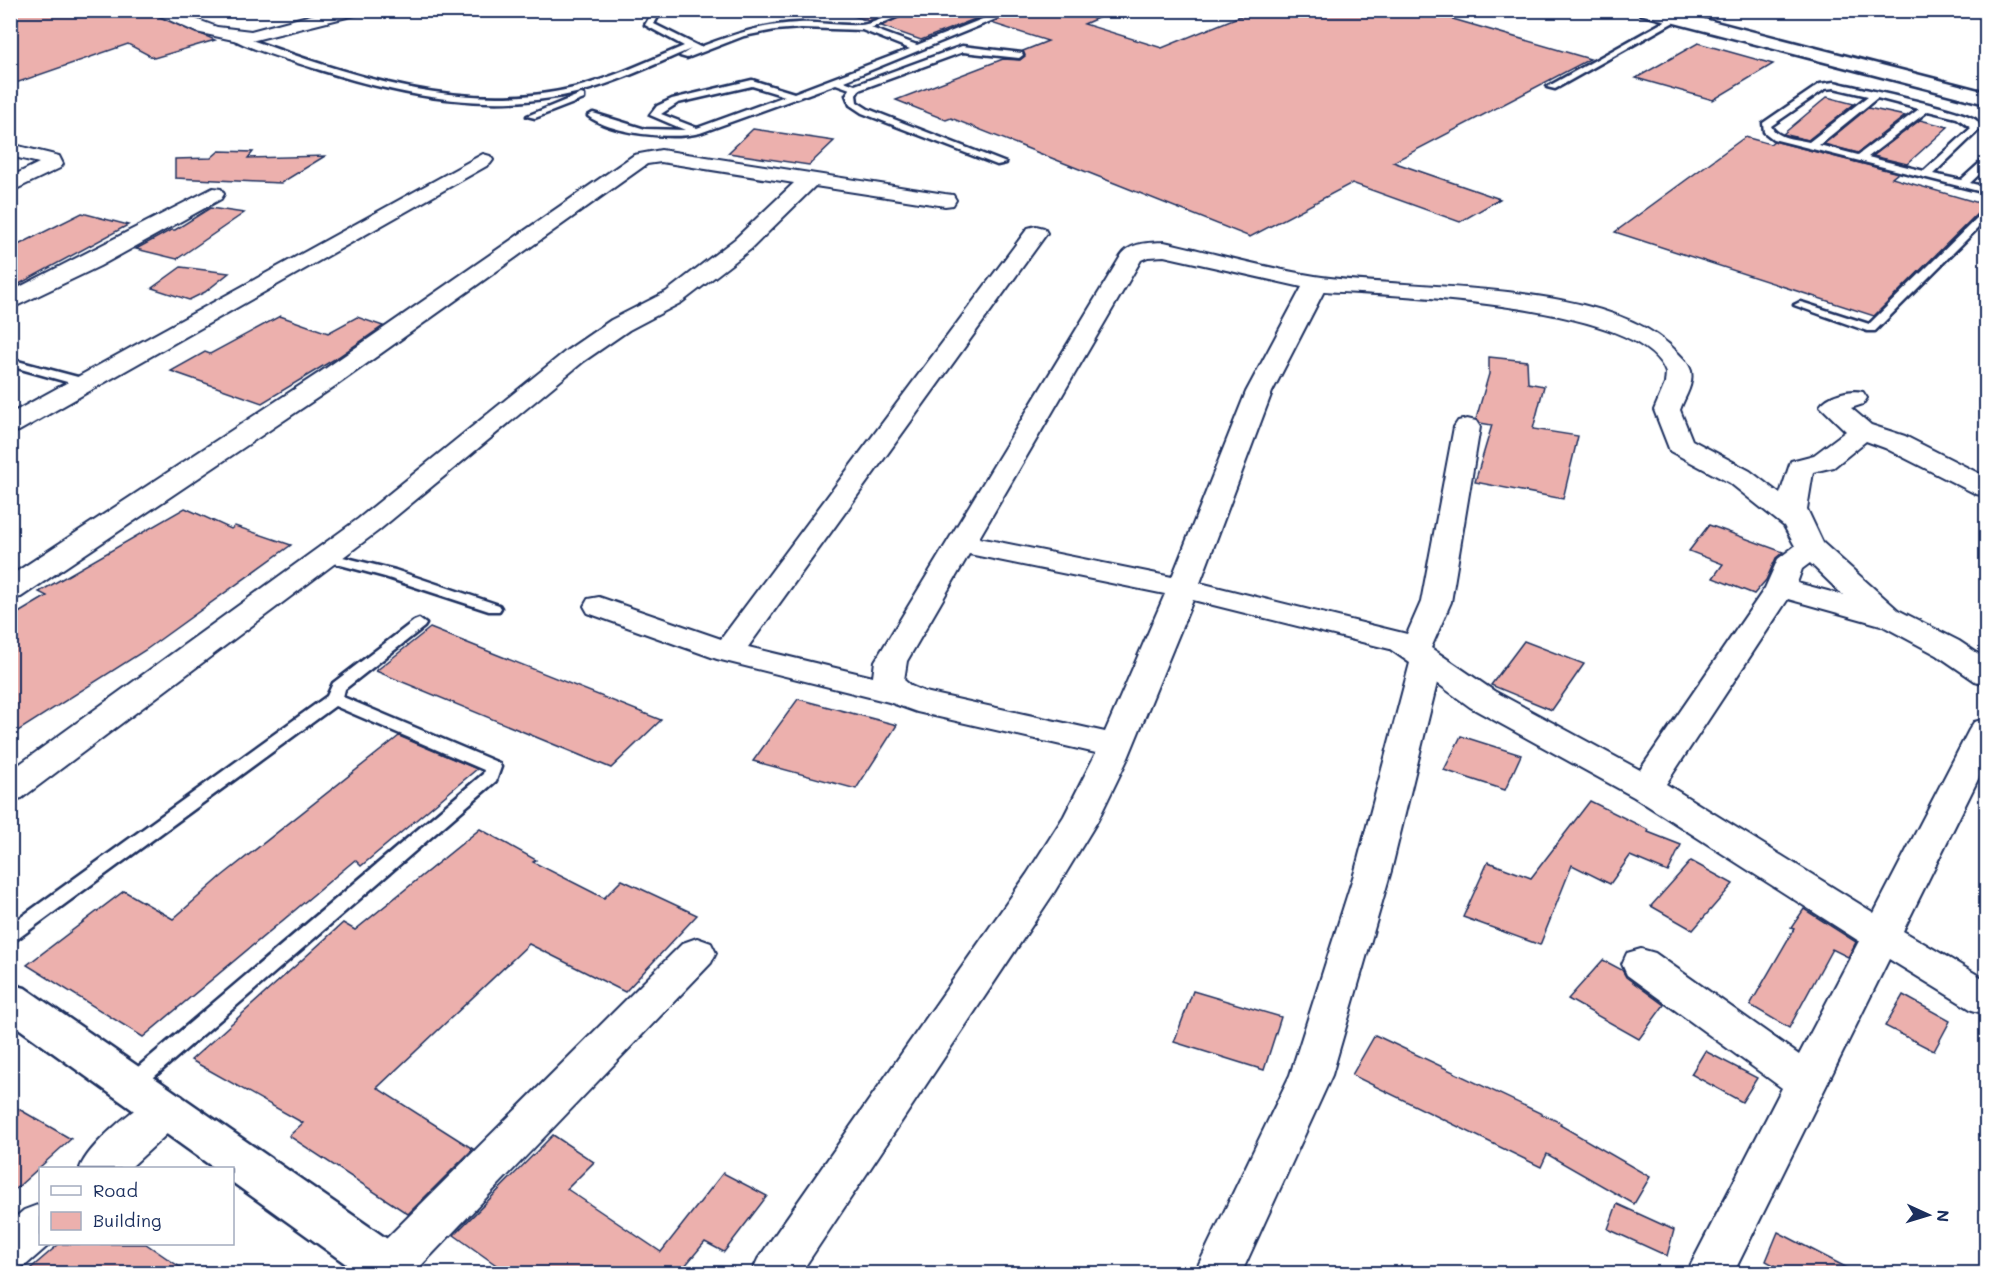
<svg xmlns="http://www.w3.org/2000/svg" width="1997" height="1284" viewBox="0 0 1997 1284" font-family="Mali,sans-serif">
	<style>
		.building { fill: #ecb0ad; stroke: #1b2f5e; stroke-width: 1.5 }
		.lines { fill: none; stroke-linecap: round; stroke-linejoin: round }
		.lane-casing { stroke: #1b2f5e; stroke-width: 5 }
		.street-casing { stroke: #1b2f5e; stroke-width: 4 }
		.secondary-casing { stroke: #1b2f5e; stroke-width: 5 }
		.lane { fill: #fff; fill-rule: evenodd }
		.street { fill: #fff; fill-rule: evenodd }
		.secondary { fill: #fff; fill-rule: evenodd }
	</style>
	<rect width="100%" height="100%" fill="#fff"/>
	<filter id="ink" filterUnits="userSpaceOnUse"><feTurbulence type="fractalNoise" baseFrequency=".0167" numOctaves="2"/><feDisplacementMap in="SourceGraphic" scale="12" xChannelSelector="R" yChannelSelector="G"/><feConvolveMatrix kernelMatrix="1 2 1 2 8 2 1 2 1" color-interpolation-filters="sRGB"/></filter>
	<g filter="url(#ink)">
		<!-- building -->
		<g class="building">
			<polygon points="10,10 145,10 215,40 154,58 128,44 10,85"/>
			<polygon points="848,10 897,10 868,21 848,14"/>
			<polygon points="915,10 998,10 921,40 881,26"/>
			<polygon points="1020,10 1116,10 1084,24 1162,48 1255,10 1422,10 1590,59 1393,162 1500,199 1460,222 1352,183 1250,237 951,118 946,120 896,100 1003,59 1020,60 1025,56 1023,51 1048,41 991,23"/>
			<polygon points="1698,43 1773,64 1713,100 1636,78"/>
			<polygon points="1827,97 1854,104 1808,140 1783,134"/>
			<polygon points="1868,108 1905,116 1858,153 1824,144"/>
			<polygon points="1920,120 1948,127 1907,164 1873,156"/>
			<polygon points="753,129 834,141 809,165 728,153"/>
			<polygon points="1745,137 1770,144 1774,141 1898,173 1892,178 1986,205 1986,210 1980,211 1874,316 1615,232"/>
			<polygon points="219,151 253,152 248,158 325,156 281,183 175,178 175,159 211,158"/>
			<polygon points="210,208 244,213 177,259 136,249 171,230 175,230"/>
			<polygon points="82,213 128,225 10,289 10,249"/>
			<polygon points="181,267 229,273 205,292 189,300 152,288"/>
			<polygon points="280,316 328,333 357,317 383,326 338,357 262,403 171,371 205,352 210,354"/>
			<polygon points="1489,357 1527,361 1528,383 1544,386 1533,429 1578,436 1563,499 1475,482 1492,425 1480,423 1476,419 1489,374"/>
			<polygon points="185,508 231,529 235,526 291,545 147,649 10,736 10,618 47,596 39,592"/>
			<polygon points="1709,525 1783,552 1776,558 1766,580 1754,594 1713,578 1723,564 1689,551"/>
			<polygon points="430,628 661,720 611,768 376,671"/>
			<polygon points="1524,641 1584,664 1552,710 1491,685"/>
			<polygon points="798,699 897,725 856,789 753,761"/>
			<polygon points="399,736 477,769 361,866 355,860 143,1037 27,965 124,891 173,919 222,876"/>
			<polygon points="1461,736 1521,755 1505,790 1444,770"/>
			<polygon points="1590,801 1649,830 1648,832 1681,845 1668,872 1630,856 1610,884 1572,865 1540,945 1463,917 1488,862 1531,878"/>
			<polygon points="480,829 536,860 533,862 604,898 622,880 697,915 625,992 529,944 377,1088 473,1149 408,1214 289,1136 303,1123 191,1060 343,923 355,930"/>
			<polygon points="1691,861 1733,884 1693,930 1651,906"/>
			<polygon points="1804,909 1856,942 1848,957 1832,949 1789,1028 1750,1005 1794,929 1791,928"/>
			<polygon points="1603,960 1622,970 1626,977 1664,1005 1639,1039 1568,999"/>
			<polygon points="1193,991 1281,1017 1264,1070 1174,1042"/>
			<polygon points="1903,995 1950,1021 1934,1051 1885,1026"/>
			<polygon points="1375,1035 1561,1123 1560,1125 1650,1177 1634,1204 1547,1154 1541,1167 1352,1075"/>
			<polygon points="1705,1051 1757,1078 1742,1102 1691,1074"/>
			<polygon points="10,1104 71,1139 10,1194"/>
			<polygon points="553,1135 594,1162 567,1189 661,1252 723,1173 767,1196 724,1252 705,1242 684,1267 694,1274 509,1274 454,1235"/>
			<polygon points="1617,1204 1674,1230 1667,1256 1608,1229"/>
			<polygon points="1778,1232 1859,1274 1790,1274 1766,1261"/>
			<polygon points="59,1244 146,1244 190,1274 24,1274"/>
		</g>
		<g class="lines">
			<defs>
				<g id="lane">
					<path d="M660,10H674L658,17L654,24L700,47C732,35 764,24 799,23C819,22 839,26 860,25C878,24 893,10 913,10L871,28L917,45L1005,10H1018L844,81L855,85L962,46L1022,53L1023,55L1019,58L963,52L859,90L856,95L857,102L868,109L1006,163L997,165L862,113L850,105L846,95L850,89L836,84L700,133C671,140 612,134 588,116L593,113L645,129L685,130L650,115L657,106L672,99L752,80L794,93L910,49L862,30L801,28L775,30L744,36L687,58L680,56L691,49C653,65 616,83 576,93C489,114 403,96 320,70C299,63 245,48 230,37L237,35C345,73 458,116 574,88C612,78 648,61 684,46L645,25L652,13ZM752,86L785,96L697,128L661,114L678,103Z"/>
					<polygon points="1674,16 1681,18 1555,89 1547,87"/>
					<path d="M1834,82C1858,88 1963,109 1976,120C1978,122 1979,125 1981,128L1979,130L1933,174L1961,180L1982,161L1986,160V168L1970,183L1986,187V193L1773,139L1764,132L1763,123L1820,84ZM1834,88L1868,96L1809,142C1797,139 1777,139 1771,126L1825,89ZM1877,98L1919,109L1858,155L1819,145ZM1928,111L1957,118L1971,128L1924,171L1868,157Z"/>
					<polygon points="581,94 584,95 584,99 535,118 527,116"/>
					<polygon points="1986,212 1986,220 1875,331 1867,331 1794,305 1800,302 1804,303 1869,324 1982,213"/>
					<polygon points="10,359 89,380 91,383 85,387 10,366"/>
					<polygon points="327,553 395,570 499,605 501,608 499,611 489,611 385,577 322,560 320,557 322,554"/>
					<polygon points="419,619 426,624 424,627 345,689 343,697 499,763 501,767 496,781 139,1090 132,1092 125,1090 122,1084 125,1078 483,774 484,770 335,706 16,940 10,942 10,925 327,696 333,683 414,621"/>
				</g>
				<g id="street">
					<polygon points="147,10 172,10 217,27 251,31 330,10 361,10 359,14 251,41 238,41 196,32"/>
					<polygon points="10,144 59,156 63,164 60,168 10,192 10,177 39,163 10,156"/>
					<polygon points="661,150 945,194 953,195 956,200 953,205 945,206 815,186 751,249 682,302 629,330 584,361 378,531 22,798 10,801 10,771 358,519 566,351 611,320 666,292 735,239 794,183 661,162 647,164 338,384 21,597 10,599 10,576 319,373 634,155"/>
					<polygon points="483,154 490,156 493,160 490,164 19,431 10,433 10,414"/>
					<polygon points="213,188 221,189 224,194 221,199 100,266 10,309 10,292"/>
					<path d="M1036,226L1044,228L1047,233L748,647L873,677L875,661L1121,256C1130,242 1149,243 1164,242C1214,253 1264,268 1315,276C1411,291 1610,278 1678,353C1683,358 1689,364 1691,371C1694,385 1684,398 1680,410L1692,440L1750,471L1780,494L1791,461L1814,455L1846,431L1820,406C1828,394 1850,389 1863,392L1867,398L1863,404L1851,408L1871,425L1905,436L1986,477V496L1976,494L1885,448L1866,441L1834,467L1813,472L1807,509L1823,543L1898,610L1959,641L1986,659V684L1975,681L1937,655L1881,625L1788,599L1666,784L1874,913L1969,730L1974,722L1986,719V763L1903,931L1986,980V1014L1972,1010L1889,959L1733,1274H1686L1782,1088L1627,975L1622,964L1627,953L1641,949L1655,953L1799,1055L1859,941L1634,797L1470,707L1437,683L1391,871L1332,1075L1241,1274H1194L1290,1075L1355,871L1410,663L1390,649L1193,600L1128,758L1098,820L1053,894L800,1274H751L758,1259L1027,874L1064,816L1096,753L917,712L889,702L717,659L588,613L584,606L588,599L599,597L721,639L1028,228ZM1164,256L1302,287L1246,392L1172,577L979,538L1141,260L1148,257ZM1324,291C1389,295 1643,303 1666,373L1665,384L1654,410L1670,451L1730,483L1784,526L1795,546L1778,559L1765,588L1640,770L1494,691L1431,648L1451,602L1480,427L1476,421L1467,419L1458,421L1454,427L1421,602L1407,634L1200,583L1272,392ZM969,554L1165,594L1105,732L925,692L911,686L904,680L907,661ZM1810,563L1843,595L1797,583L1802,569Z"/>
					<polygon points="697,938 711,943 716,953 711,963 413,1274 359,1274 366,1259 683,943"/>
					<path d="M167,1090L182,1096L188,1108L182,1120L130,1168H80C88,1145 143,1099 167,1090Z"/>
					<polygon points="40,1204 40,1244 50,1244 26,1265 10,1271 10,1222 24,1210"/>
				</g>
				<g id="secondary">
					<polygon points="1637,10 1669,10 1986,92 1986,104 1640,14"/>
					<polygon points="10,984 25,988 416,1259 423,1274 360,1274 232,1182 232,1168 214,1168 10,1022"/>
				</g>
			</defs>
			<!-- lane casing -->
			<use href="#lane" class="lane-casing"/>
			<!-- street casing -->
			<use href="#street" class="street-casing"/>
			<!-- secondary casing -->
			<use href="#secondary" class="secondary-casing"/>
			<!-- lane -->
			<use href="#lane" class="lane"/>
			<!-- street -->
			<use href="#street" class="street"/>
			<!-- secondary -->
			<use href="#secondary" class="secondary"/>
		</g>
	</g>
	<!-- margin -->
	<rect width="1997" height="1284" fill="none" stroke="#fff" stroke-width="36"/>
	<rect x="18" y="18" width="1961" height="1248" fill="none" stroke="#1b2f5e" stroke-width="2" filter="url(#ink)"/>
	<!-- legend -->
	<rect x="39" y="1167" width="195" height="78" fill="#ffffff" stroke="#a4acbf" stroke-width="1.5"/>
	<rect x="51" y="1186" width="30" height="9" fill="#ffffff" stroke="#a4acbf" stroke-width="1.5"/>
	<text x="93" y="1197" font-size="18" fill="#1b2f5e">Road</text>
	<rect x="51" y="1212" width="30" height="18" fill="#ecb0ad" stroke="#a4acbf" stroke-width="1.5"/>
	<text x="93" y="1227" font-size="18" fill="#1b2f5e">Building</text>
	<!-- north arrow -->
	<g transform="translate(1928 1215) rotate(94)" stroke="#ffffff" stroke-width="4.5" paint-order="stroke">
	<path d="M0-4.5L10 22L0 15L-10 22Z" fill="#1b2f5e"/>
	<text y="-9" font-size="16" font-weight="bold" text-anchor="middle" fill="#1b2f5e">N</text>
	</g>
</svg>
